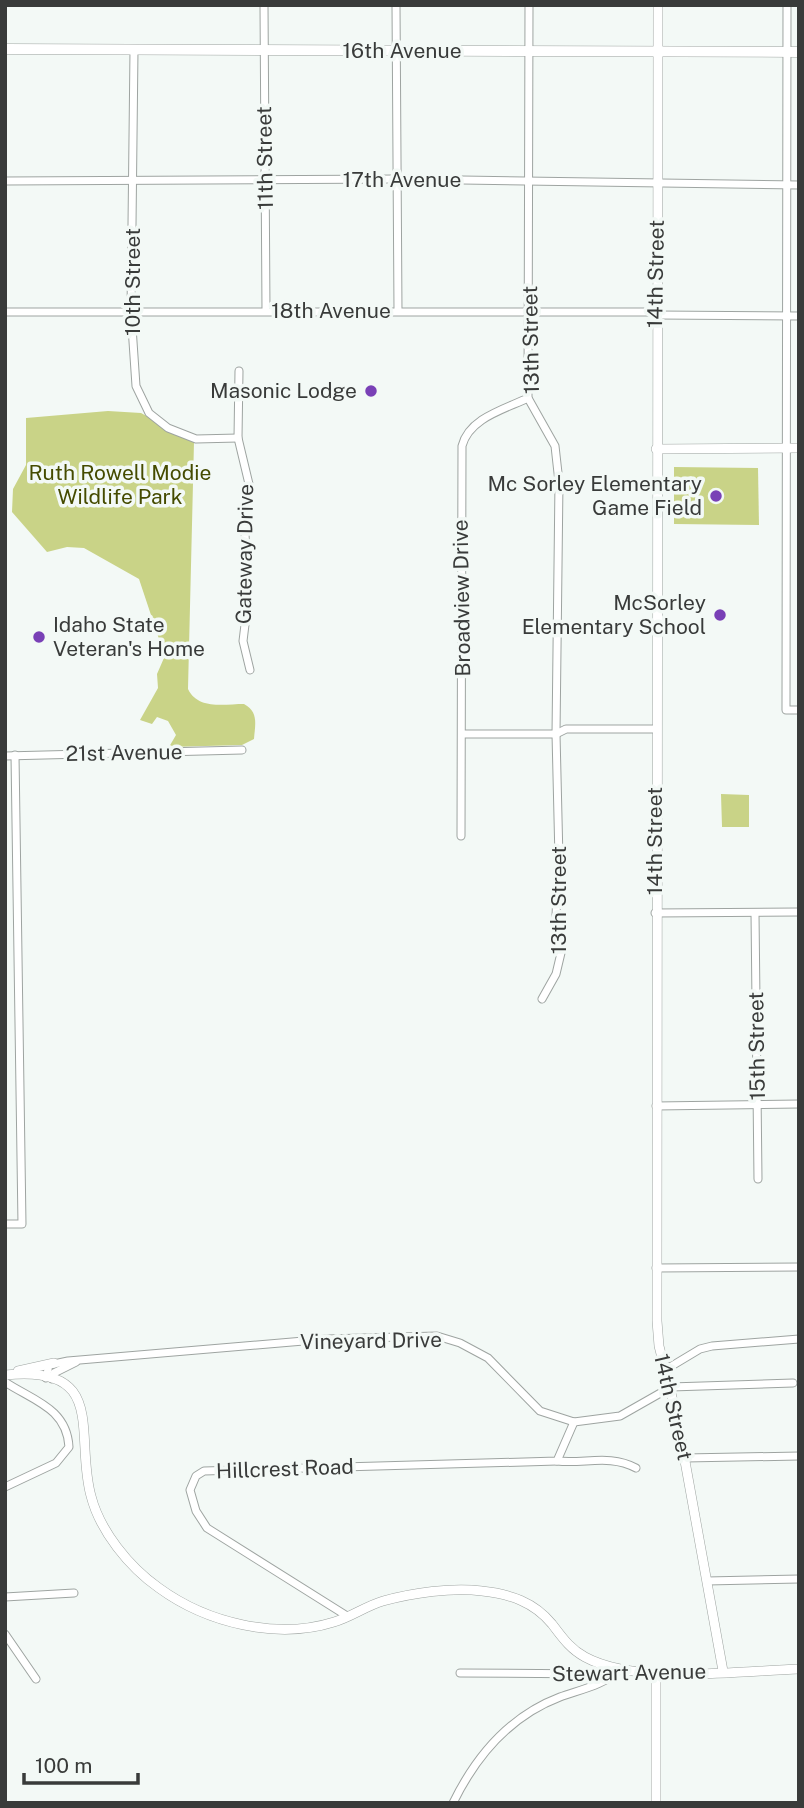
<svg xmlns="http://www.w3.org/2000/svg" width="804" height="1808" viewBox="0 0 804 1808" font-family="'Public Sans',sans-serif">
	<style>
		.green { fill: #c9d387 }
		.lines { fill: none; stroke-linecap: round; stroke-linejoin: round }
		.minor-casing { stroke: #9ea4a1; stroke-width: 9 }
		.tertiary-casing { stroke: #9ea4a1; stroke-width: 10 }
		.secondary-casing { stroke: #9ea4a1; stroke-width: 11 }
		.minor { stroke: #fff; stroke-width: 7 }
		.tertiary { stroke: #fff; stroke-width: 9 }
		.secondary { stroke: #fff; stroke-width: 10 }
		.poi-dot { fill: #7940b6; stroke: #f3f9f6; stroke-width: 2.5 }
		.labels { text-anchor: middle; stroke-width: 7; stroke-linejoin: round; paint-order: stroke }
		.street-label { font-size: 21px; fill: #393b3a; stroke: #f3f9f6 }
		.poi-label { font-size: 21px; fill: #393b3a; stroke: #f3f9f6; text-anchor: end }
		.park-label { font-size: 21px; fill: #454b00; stroke: #f3f9f6 }
	</style>
	<rect width="100%" height="100%" fill="#f3f9f6"/>
	<!-- green -->
	<g class="green">
		<path d="M108,411L141,413L194,442L188,689C198,710 224,704 244,704C259,712 255,725 254,739L242,745L169,747L176,735L168,721L157,717L152,724L140,720L158,688L157,674L167,651L159,645V639L139,579L84,548L67,547L47,552L12,512L13,489L26,465V418Z"/>
		<polygon points="674,467 758,468 759,525 674,524"/>
		<polygon points="721,794 749,795 749,827 722,827"/>
	</g>
	<g class="lines">
		<defs>
			<g id="minor">
				<polyline points="264,5 266,311"/>
				<polyline points="396,5 398,311"/>
				<polyline points="529,5 528,398 555,446 559,482 556,734 559,859 556,915 561,953 556,974 542,999"/>
				<polyline points="787,5 786,710 799,710"/>
				<polyline points="134,50 131,312 136,386 149,413 168,428 196,439 238,438"/>
				<polyline points="5,181 398,179 799,185"/>
				<polyline points="5,312 656,312"/>
				<polyline points="656,315 799,316"/>
				<polyline points="239,371 238,438 249,484 245,533 248,600 243,641 250,670"/>
				<polyline points="463,734 556,734 566,729 656,729"/>
				<polyline points="5,756 242,750"/>
				<path d="M461,836L462,446C469,418 505,409 528,398"/>
				<polyline points="655,913 799,912"/>
				<polyline points="755,913 758,1179"/>
				<polyline points="656,1106 799,1104"/>
				<polyline points="5,1224 22,1224 15,755"/>
				<polyline points="656,1268 799,1267"/>
				<polyline points="665,1370 700,1349 712,1346 799,1339"/>
				<polyline points="46,1378 49,1365 68,1361 327,1339 437,1336 460,1343 488,1358 540,1411 574,1422 620,1416 671,1387 793,1383"/>
				<polyline points="52,1379 54,1373 76,1362"/>
				<path d="M5,1382C32,1400 67,1408 69,1447L56,1463L5,1487"/>
				<polyline points="685,1458 799,1456"/>
				<path d="M557,1461C585,1464 610,1454 636,1468"/>
				<polyline points="707,1581 799,1579"/>
				<polyline points="5,1597 74,1593"/>
				<polyline points="347,1616 207,1528 196,1511 190,1490 196,1476 204,1471 557,1461 574,1422"/>
				<polyline points="5,1634 36,1679"/>
				<polyline points="460,1673 599,1674 616,1671"/>
				<path d="M453,1803C476,1756 510,1716 560,1697C579,1690 605,1685 619,1670"/>
			</g>
			<g id="tertiary">
				<polyline points="658,5 657,1321 659,1346 677,1417 723,1671"/>
				<polyline points="656,449 799,448"/>
				<polyline points="18,1371 54,1363"/>
				<path d="M5,1375C109,1364 74,1435 91,1496C100,1531 129,1567 159,1588C207,1623 277,1640 334,1622C351,1617 366,1606 383,1601C412,1593 452,1587 482,1591C510,1594 534,1602 552,1624C562,1637 570,1649 585,1657C636,1685 740,1671 799,1669"/>
				<polyline points="656,1803 656,1674"/>
			</g>
			<polyline id="secondary" points="5,49 799,52"/>
		</defs>
		<!-- minor casing -->
		<use href="#minor" class="minor-casing"/>
		<!-- tertiary casing -->
		<use href="#tertiary" class="tertiary-casing"/>
		<!-- secondary casing -->
		<use href="#secondary" class="secondary-casing"/>
		<!-- minor -->
		<use href="#minor" class="minor"/>
		<!-- tertiary -->
		<use href="#tertiary" class="tertiary"/>
		<!-- secondary -->
		<use href="#secondary" class="secondary"/>
	</g>
	<!-- markers -->
	<g class="poi-dot">
		<circle cx="371" cy="391" r="7"/>
		<circle cx="716" cy="496" r="7"/>
		<circle cx="720" cy="615" r="7"/>
		<circle cx="39" cy="637" r="7"/>
	</g>
	<g class="labels">
		<!-- street labels -->
		<g class="street-label">
			<text x="402" y="58">16th Avenue</text>
			<text transform="translate(265 158) rotate(-91)" y="7">11th Street</text>
			<text x="402" y="187">17th Avenue</text>
			<text transform="translate(656 274) rotate(-89)" y="7">14th Street</text>
			<text transform="translate(133 282) rotate(-90)" y="7">10th Street</text>
			<text x="331" y="318">18th Avenue</text>
			<text transform="translate(531 340) rotate(-91)" y="7">13th Street</text>
			<text transform="translate(245 554) rotate(-89)" y="7">Gateway Drive</text>
			<text transform="translate(462 598) rotate(-91)" y="7">Broadview Drive</text>
			<text transform="translate(124 753) rotate(-1)" y="7">21st Avenue</text>
			<text transform="translate(655 841) rotate(-90)" y="7">14th Street</text>
			<text transform="translate(559 900) rotate(-90)" y="7">13th Street</text>
			<text transform="translate(757 1046) rotate(-91)" y="7">15th Street</text>
			<text transform="translate(371 1341) rotate(-1)" y="7">Vineyard Drive</text>
			<text transform="translate(673 1407) rotate(77)" y="7">14th Street</text>
			<text transform="translate(285 1469) rotate(-2)" y="7">Hillcrest Road</text>
			<text transform="translate(629 1673) rotate(-1)" y="7">Stewart Avenue</text>
		</g>
		<!-- poi labels -->
		<g class="poi-label">
			<text x="357" y="398">Masonic Lodge</text>
			<text x="702" y="491">Mc Sorley Elementary<tspan x="702" dy="24">Game Field</tspan></text>
			<text x="706" y="610">McSorley<tspan x="706" dy="24">Elementary School</tspan></text>
			<text x="53" y="632" text-anchor="start">Idaho State<tspan x="53" dy="24">Veteran's Home</tspan></text>
		</g>
		<!-- park labels -->
		<g class="park-label">
			<text x="120" y="480">Ruth Rowell Modie<tspan x="120" dy="24">Wildlife Park</tspan></text>
		</g>
	</g>
	<!-- border -->
	<rect width="804" height="1808" fill="none" stroke="#393b3a" stroke-width="14"/>
	<!-- scale -->
	<path d="M24 1773v10h114v-10" fill="none" stroke="#393b3a" stroke-width="3.5"/>
	<text x="35" y="1773" font-size="21" fill="#393b3a" stroke="#f3f9f6" stroke-width="5" paint-order="stroke">100 m</text>
</svg>
